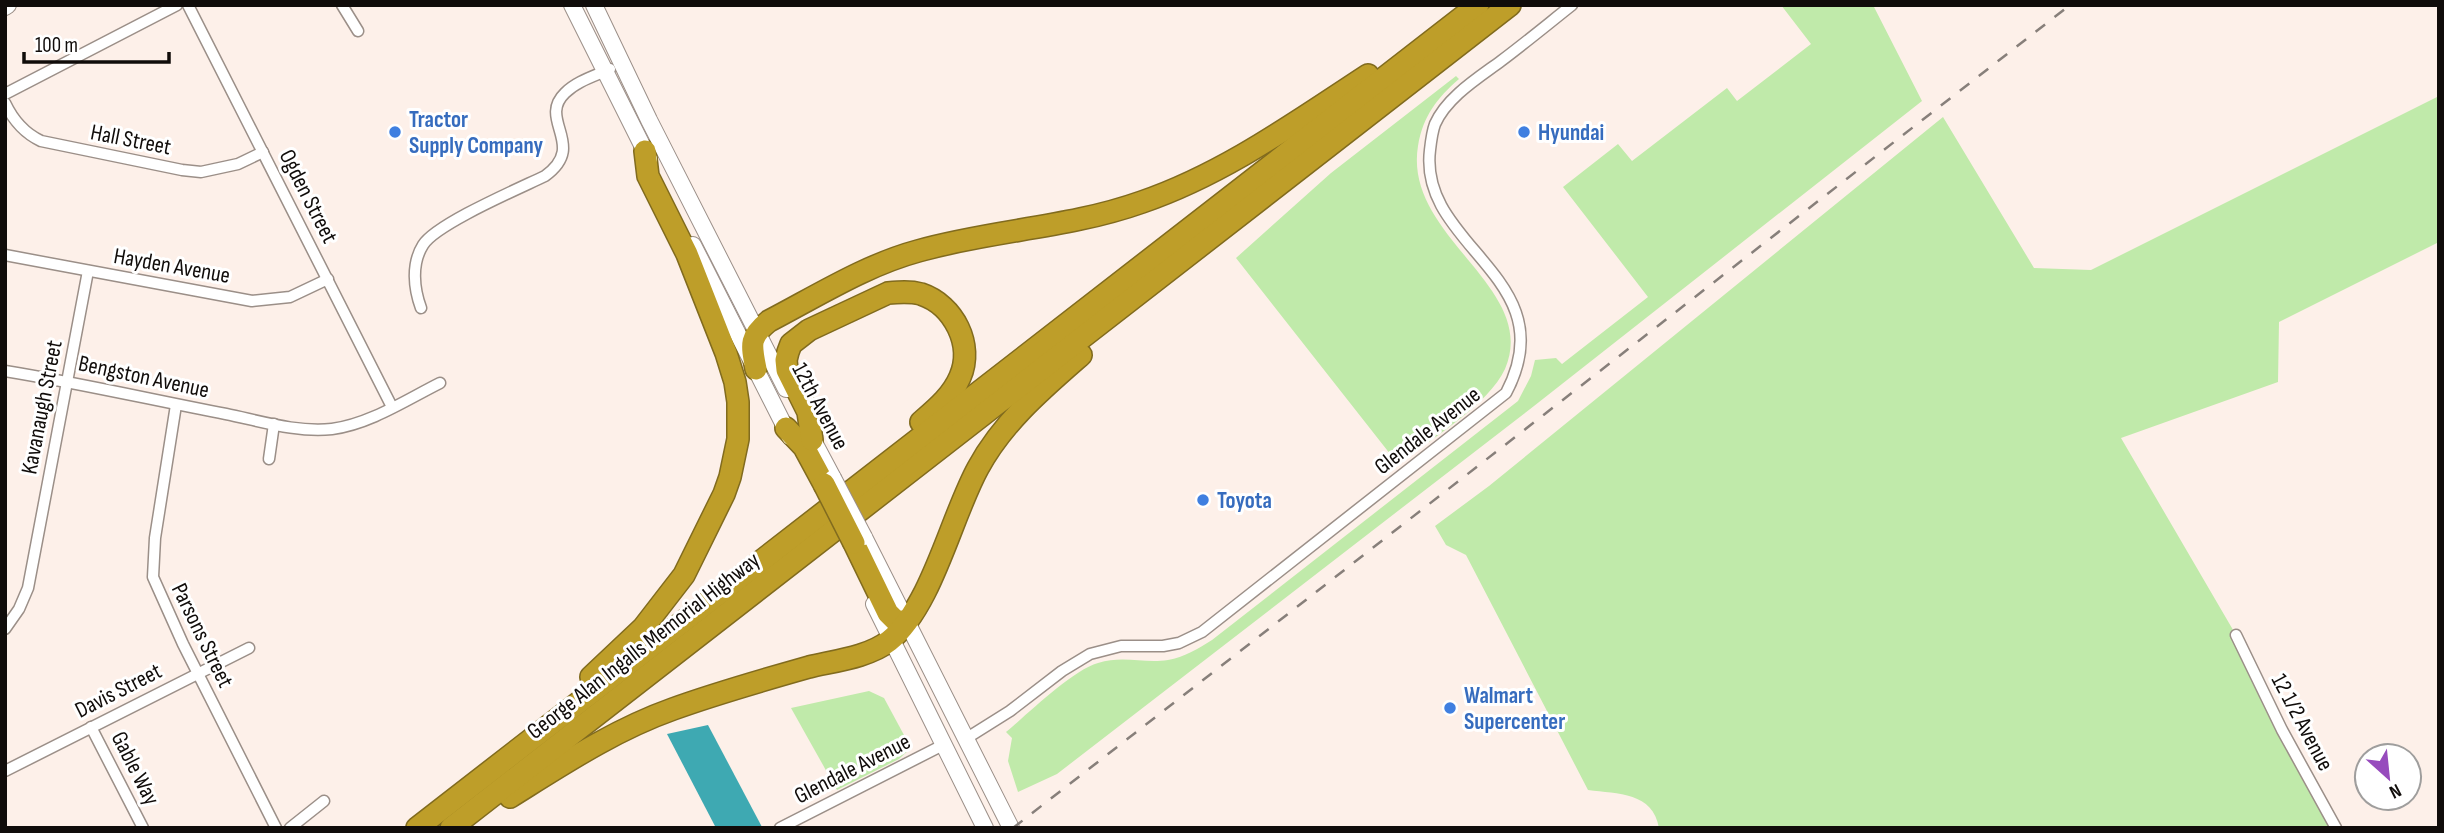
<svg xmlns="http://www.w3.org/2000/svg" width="2444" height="833" viewBox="0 0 2444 833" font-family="'Sofia Sans Condensed',sans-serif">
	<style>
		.green { fill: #c0eaaa }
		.water { fill: #3ea9b2 }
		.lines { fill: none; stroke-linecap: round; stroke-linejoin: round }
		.street-casing { stroke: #9b8f88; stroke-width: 13 }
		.secondary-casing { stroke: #9b8f88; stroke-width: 18 }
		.highway-casing { stroke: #816b1e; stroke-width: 24 }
		.street { stroke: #fff; stroke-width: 10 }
		.secondary { stroke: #fff; stroke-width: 16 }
		.highway { stroke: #be9e29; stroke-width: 21 }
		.rail { stroke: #877f7a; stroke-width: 2.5; stroke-dasharray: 12 12; stroke-linecap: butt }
		.secondary-bridge-casing { stroke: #9b8f88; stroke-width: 18; stroke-linecap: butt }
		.highway-bridge-casing { stroke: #816b1e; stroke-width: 24; stroke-linecap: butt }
		.secondary-bridge { stroke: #fff; stroke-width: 16 }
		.highway-bridge { stroke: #be9e29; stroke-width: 21 }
		.shop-dot { fill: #3f7fe0; stroke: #fff; stroke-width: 2.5 }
		.labels { text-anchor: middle; stroke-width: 6; stroke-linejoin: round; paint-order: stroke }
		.shop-label { font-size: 23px; font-weight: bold; fill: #366cbe; stroke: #fff; text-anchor: start }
		.street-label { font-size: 23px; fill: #100c0a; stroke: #fff }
	</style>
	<rect width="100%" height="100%" fill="#fdf0e9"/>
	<!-- green -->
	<g class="green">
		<path d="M1781,5H1873L1922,101L1534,406L1057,774L1018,792L1008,761L1012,738L1006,732C1029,713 1071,671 1098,663C1124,655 1144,664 1168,660C1184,657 1198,649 1212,640L1518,401L1531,376L1535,360L1556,358L1562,364L1648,297L1563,187L1618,144L1632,161L1727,88L1737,101L1811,44Z"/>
		<path d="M1456,76L1459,79C1437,98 1423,116 1418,146C1403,237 1540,287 1505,369C1489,404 1429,441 1398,464L1236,258L1331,173Z"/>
		<path d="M2439,96V242L2279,322L2278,382L2121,438L2236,635L2336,828H1659C1653,792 1618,794 1588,790L1466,555L1446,545L1435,526L1489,486L1943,117L2034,268L2091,270Z"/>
		<polygon points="869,691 884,698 911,748 899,759 837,790 791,708"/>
	</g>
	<!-- water -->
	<polygon class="water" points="708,725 762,827 716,828 667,734"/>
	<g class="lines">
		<defs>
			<g id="street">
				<polyline points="188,5 392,407"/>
				<polyline points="342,5 358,31"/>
				<polyline points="5,94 177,5"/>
				<path d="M5,103C13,120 24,133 41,141L182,170L201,172L238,164L263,152"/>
				<polyline points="5,255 252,301 290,297 328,279"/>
				<path d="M421,308C414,289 411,264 423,245C436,224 518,189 545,176C588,145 537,120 565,93C577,81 595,76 610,69"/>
				<path d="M5,371C79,383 153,400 226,414C260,421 298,433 332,429C370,424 406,400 440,383"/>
				<polyline points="176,405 155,538 153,577 183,644 276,828"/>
				<polyline points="269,459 274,424"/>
				<polyline points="5,629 19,609 28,588 88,271"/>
				<polyline points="2236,635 2282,730 2336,828"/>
				<polyline points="91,727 143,828"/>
				<path d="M967,738L1010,711L1062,671L1090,654L1121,646H1163L1179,643L1202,632L1506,393C1567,278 1418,247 1430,150C1431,141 1432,132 1435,124C1447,97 1478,78 1501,61C1525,43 1548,24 1572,5"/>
				<polyline points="5,771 249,648"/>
				<polyline points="290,828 324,801"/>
				<polyline points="780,828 943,745"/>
			</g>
			<g id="secondary">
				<polyline points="572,5 649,159"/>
				<polyline points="594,5 649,120 786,389"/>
				<polyline points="5,7 8,5"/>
				<polyline points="693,245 790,437"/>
				<polyline points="808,431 833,478"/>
				<polyline points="864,537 1011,828"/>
				<polyline points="874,604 985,828"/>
			</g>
			<g id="highway">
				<path d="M756,369C751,344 749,337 769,321C817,296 866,265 918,251C992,230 1069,228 1142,202C1224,174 1296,122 1368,75"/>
				<polyline points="786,428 804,447 824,484"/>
				<path d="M812,440L808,412L787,370L786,360L788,352L791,344L809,330L888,293C899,292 910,291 921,294C954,305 974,345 960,377C952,396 936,409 921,422"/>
				<polyline points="854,543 888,613 895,620 906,622"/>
				<polyline points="591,677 643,628 684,575 724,494 730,477 738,439 738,402 735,382 726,353 687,254 648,176 645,151"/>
				<path d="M510,797C563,764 614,730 673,709C717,693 763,680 809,667C834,661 869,657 889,641C932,606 951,517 978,468C1003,422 1042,389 1081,355"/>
				<polyline points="417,828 1478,5"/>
				<polyline points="451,828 1510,5"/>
			</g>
		</defs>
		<!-- street casing -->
		<use href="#street" class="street-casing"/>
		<!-- secondary casing -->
		<use href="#secondary" class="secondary-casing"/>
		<!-- highway casing -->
		<use href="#highway" class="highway-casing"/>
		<!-- street -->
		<use href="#street" class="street"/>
		<!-- secondary -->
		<use href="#secondary" class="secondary"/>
		<!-- highway -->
		<use href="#highway" class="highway"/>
		<!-- rail -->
		<polyline class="rail" points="1013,828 2070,5"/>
		<defs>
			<polyline id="secondary-bridge" points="833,478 864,537"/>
			<polyline id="highway-bridge" points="824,484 854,543"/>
		</defs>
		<!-- secondary-bridge casing -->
		<use href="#secondary-bridge" class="secondary-bridge-casing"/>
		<!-- highway-bridge casing -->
		<use href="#highway-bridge" class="highway-bridge-casing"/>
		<!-- secondary-bridge -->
		<use href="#secondary-bridge" class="secondary-bridge"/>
		<!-- highway-bridge -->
		<use href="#highway-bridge" class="highway-bridge"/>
	</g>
	<!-- markers -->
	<g class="shop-dot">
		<circle cx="395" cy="132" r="7"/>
		<circle cx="1524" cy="132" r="7"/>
		<circle cx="1203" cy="500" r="7"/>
		<circle cx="1450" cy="708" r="7"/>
	</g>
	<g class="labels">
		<!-- shop labels -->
		<g class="shop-label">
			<text x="409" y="127">Tractor<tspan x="409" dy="26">Supply Company</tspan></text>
			<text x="1538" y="140">Hyundai</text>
			<text x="1217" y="508">Toyota</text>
			<text x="1464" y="703">Walmart<tspan x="1464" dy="26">Supercenter</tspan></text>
		</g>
		<!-- street labels -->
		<g class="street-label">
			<text transform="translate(131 139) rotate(11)" y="8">Hall Street</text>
			<text transform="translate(309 196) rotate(63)" y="8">Ogden Street</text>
			<text transform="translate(172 265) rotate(10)" y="8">Hayden Avenue</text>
			<text transform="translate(144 376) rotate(12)" y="8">Bengston Avenue</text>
			<text transform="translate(821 406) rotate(62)" y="8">12th Avenue</text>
			<text transform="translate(41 407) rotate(-79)" y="8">Kavanaugh Street</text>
			<text transform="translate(1427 430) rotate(-38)" y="8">Glendale Avenue</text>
			<text transform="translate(203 635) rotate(64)" y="8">Parsons Street</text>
			<text transform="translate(643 645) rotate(-38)" y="8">George Alan Ingalls Memorial Highway</text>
			<text transform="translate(118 690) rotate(-27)" y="8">Davis Street</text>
			<text transform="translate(2303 722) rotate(62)" y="8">12 1/2 Avenue</text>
			<text transform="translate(136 768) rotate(63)" y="8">Gable Way</text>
			<text transform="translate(852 768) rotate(-27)" y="8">Glendale Avenue</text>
		</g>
	</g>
	<!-- border -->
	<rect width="2444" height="833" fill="none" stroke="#100c0a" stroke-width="14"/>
	<!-- north arrow -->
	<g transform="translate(2388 777) rotate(153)"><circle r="33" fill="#ffffff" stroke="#9f9e9d" stroke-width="2"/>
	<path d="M0-5L12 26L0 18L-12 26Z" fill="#974bbd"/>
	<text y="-10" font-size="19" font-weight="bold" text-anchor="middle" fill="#100c0a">N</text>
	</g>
	<!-- scale -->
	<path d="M24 52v10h145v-10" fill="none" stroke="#100c0a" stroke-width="3.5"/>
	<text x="35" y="52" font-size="21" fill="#100c0a" stroke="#ffffff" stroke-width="5" paint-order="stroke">100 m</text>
</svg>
